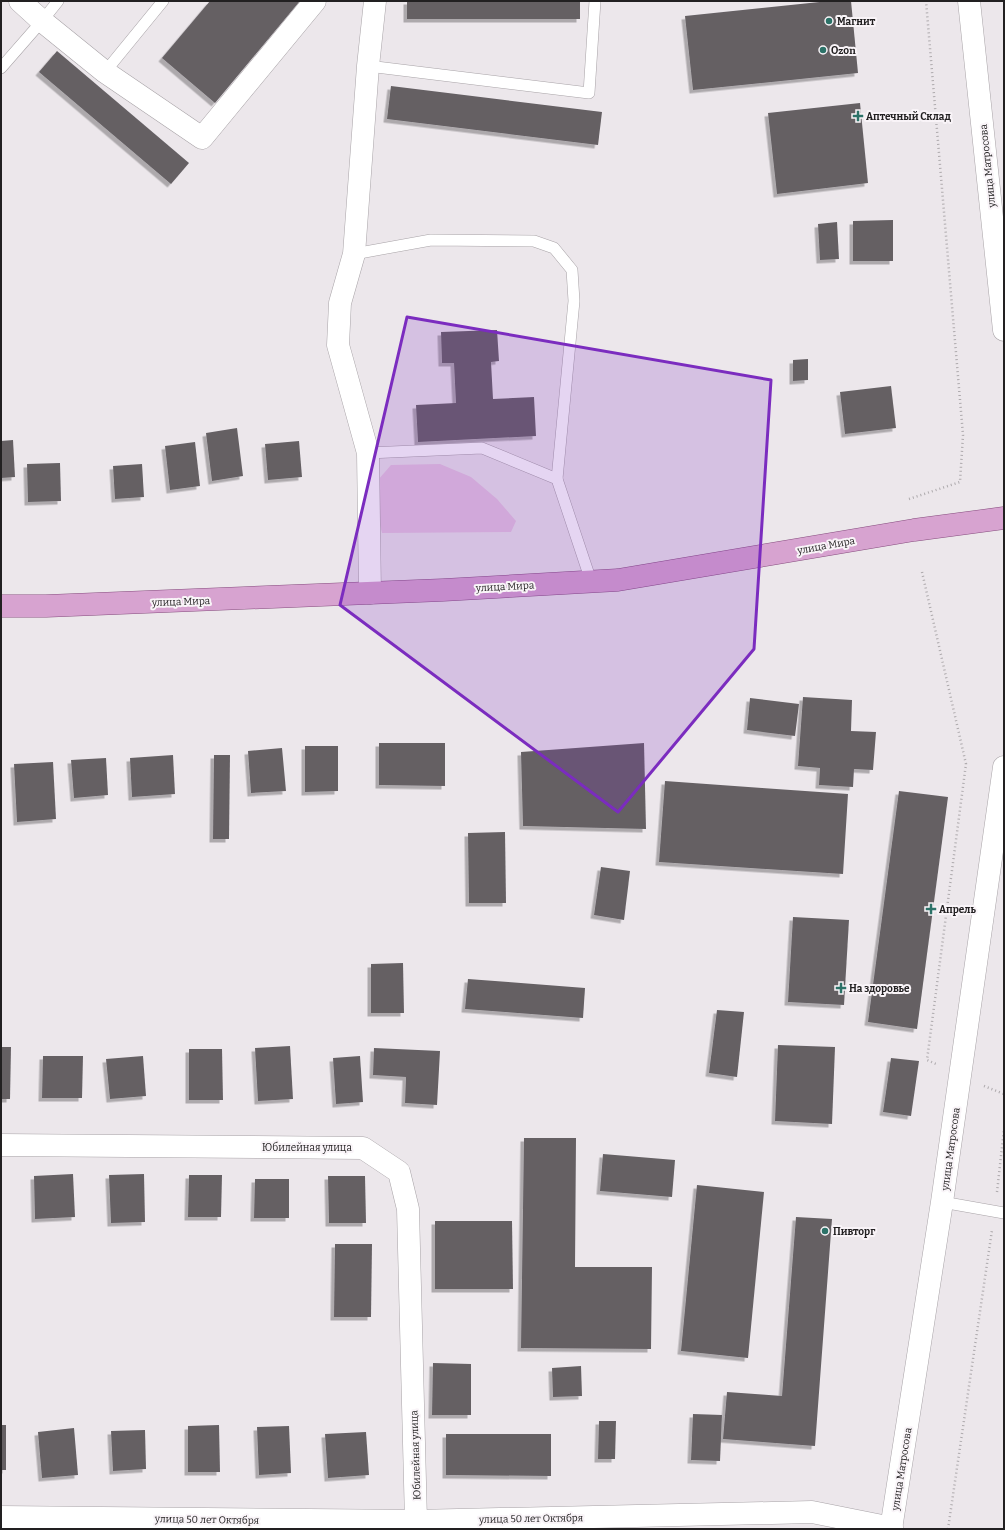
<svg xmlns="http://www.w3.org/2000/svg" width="1005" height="1530" viewBox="0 0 1005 1530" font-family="Bitter,serif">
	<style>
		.green { fill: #e6c7e1 }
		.building { fill: #656064; filter: url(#shadow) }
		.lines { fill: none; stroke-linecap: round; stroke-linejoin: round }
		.lane-casing { stroke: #a8a3a7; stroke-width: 12 }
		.street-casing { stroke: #a8a3a7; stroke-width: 23 }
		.secondary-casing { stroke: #a8a3a7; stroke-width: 23 }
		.primary-casing { stroke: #864d7e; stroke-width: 23 }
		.path { stroke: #aeaaad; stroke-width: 2.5; stroke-dasharray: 1 3; stroke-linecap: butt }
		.lane { stroke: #fff; stroke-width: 11 }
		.street { stroke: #fff; stroke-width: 22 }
		.secondary { stroke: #fff; stroke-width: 22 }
		.primary { stroke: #d7a3d0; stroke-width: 22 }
		.marked { fill: #7b2cbf; fill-opacity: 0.2; stroke: #7b2cbf; stroke-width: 3; stroke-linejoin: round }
		.poi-dot { fill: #2c7268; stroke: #f9f4f8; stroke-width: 1.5 }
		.labels { text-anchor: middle; stroke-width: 4; stroke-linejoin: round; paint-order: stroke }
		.poi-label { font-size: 10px; font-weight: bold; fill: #222021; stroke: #f9f4f8; text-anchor: start }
		.street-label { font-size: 10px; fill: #222021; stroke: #f9f4f8 }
	</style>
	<defs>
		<filter id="shadow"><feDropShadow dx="-3.5" dy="3.5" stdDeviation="0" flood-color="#0004"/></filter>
	</defs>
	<rect width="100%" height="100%" fill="#ece7eb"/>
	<!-- green -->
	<polygon class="green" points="440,464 471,477 497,499 516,521 511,532 382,533 374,501 378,480 391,465"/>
	<!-- building -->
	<g class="building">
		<polygon points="210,1 300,1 215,103 162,58"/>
		<rect x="407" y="1" width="173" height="18"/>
		<polygon points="829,1 851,1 858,73 693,90 685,16"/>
		<polygon points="57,51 189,163 171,184 39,72"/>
		<polygon points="391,86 602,112 598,145 387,119"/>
		<polygon points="860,103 868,183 777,194 768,113"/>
		<polygon points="893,220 893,261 853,261 853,221"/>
		<polygon points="837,222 839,259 820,260 818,224"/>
		<polygon points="497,330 499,361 491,362 493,399 534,397 536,436 418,442 416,405 456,403 454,363 442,363 441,332"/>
		<polygon points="808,359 808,380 793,381 793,360"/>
		<polygon points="891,386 896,428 845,434 840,392"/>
		<polygon points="237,428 243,476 212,481 206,433"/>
		<polygon points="13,440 15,477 1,478 1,441"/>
		<polygon points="299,441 302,477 268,480 265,444"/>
		<polygon points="195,442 200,486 170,490 165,446"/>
		<polygon points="60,463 61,501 28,502 27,464"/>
		<polygon points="142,464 144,497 115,499 113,466"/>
		<polygon points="803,697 852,700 851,731 876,732 873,770 854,769 853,787 819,785 820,768 798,766"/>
		<polygon points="750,698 799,704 795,736 747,730"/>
		<polygon points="379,743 445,743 445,786 379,785"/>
		<polygon points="644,743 646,829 523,826 521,752"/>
		<polygon points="305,746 338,746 338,791 305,792"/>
		<polygon points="282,748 286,791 251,793 248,751"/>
		<polygon points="173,755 175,794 132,797 130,758"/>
		<polygon points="214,755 230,755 229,839 213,839"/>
		<polygon points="106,758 108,795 74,798 71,760"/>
		<polygon points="53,762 56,819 17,822 14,764"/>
		<polygon points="665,781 848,794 843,874 659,862"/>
		<polygon points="899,791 948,797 917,1029 868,1022"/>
		<polygon points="505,832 506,903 469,903 468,833"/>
		<polygon points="601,867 630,871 624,920 594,915"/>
		<polygon points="793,917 849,920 844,1005 788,1002"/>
		<polygon points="403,963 404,1013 371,1013 371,964"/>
		<polygon points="468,979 585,988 583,1018 465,1009"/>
		<polygon points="717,1010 744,1012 737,1077 709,1073"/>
		<polygon points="778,1045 835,1047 832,1124 775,1121"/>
		<polygon points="290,1046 293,1099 258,1101 255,1048"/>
		<polygon points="1,1047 11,1047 10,1099 1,1099"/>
		<polygon points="374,1048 440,1051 437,1105 405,1103 406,1077 373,1075"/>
		<polygon points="189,1049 222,1049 223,1100 189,1100"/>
		<polygon points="43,1056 83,1056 82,1098 42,1098"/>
		<polygon points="143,1056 146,1096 110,1099 106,1059"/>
		<polygon points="360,1056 363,1102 336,1104 333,1058"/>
		<polygon points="891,1058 919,1061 911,1116 883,1112"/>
		<polygon points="524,1138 576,1138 575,1267 652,1267 651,1349 521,1348"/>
		<polygon points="603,1154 675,1160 672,1197 600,1191"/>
		<polygon points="73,1174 75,1217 35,1219 34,1176"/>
		<polygon points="144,1174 145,1222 111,1223 109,1175"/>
		<polygon points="189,1175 222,1175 221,1217 188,1217"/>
		<polygon points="328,1176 365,1176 366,1223 329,1223"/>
		<polygon points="255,1179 289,1179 289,1218 254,1218"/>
		<polygon points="697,1185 764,1192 748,1358 681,1351"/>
		<polygon points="796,1217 832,1219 815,1446 723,1439 727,1392 782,1396"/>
		<polygon points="435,1221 512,1221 513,1289 435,1289"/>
		<polygon points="335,1244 372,1244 371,1317 334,1317"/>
		<polygon points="433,1363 471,1364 471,1415 432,1415"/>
		<polygon points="581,1366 582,1396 553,1397 552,1368"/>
		<polygon points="693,1414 722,1415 720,1461 691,1460"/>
		<polygon points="599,1421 616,1421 615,1459 598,1459"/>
		<rect x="1" y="1425" width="5" height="45"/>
		<polygon points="219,1425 220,1472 188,1472 188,1426"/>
		<polygon points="289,1426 291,1473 259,1475 257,1427"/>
		<polygon points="74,1428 78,1475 42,1478 38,1432"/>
		<polygon points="145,1430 146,1469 113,1471 111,1431"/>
		<polygon points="366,1432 369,1475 328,1478 325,1434"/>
		<polygon points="446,1434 551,1434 551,1476 446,1475"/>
	</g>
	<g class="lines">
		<defs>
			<g id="lane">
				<polyline points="368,66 589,93 595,1"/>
				<polyline points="1,68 42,21 58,1"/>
				<polyline points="105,72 163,1"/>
				<polyline points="354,254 431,240 534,241 554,248 572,270 574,301 557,479"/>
				<polyline points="368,453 482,448 557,479 591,581"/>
				<polyline points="942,1202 1004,1213"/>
			</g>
			<g id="street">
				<polyline points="20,1 42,21 105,72 202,138 315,1"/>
				<polyline points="370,593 368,453 338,345 340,303 354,254 368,66 375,1"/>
				<polyline points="1,1145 363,1148 399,1172 408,1209 416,1521"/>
				<polyline points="1,1517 416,1521 812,1512 892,1528"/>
			</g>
			<g id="secondary">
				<polyline points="969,1 1004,330"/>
				<polyline points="891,1529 942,1202 1004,767"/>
			</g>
			<polyline id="primary" points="1,606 46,606 443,590 618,580 914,530 1004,518"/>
		</defs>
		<!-- lane casing -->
		<use href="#lane" class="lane-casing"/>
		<!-- street casing -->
		<use href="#street" class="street-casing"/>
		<!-- secondary casing -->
		<use href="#secondary" class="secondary-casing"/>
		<!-- primary casing -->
		<use href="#primary" class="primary-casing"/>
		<!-- path -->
		<g class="path">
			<polyline points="909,499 960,482 963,435 926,1"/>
			<polyline points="922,572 966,764 927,1060 936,1064"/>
			<polyline points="984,1086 1004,1094"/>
			<polyline points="997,1192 1004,1129"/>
			<polyline points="948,1529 992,1230"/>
		</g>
		<!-- lane -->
		<use href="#lane" class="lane"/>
		<!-- street -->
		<use href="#street" class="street"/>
		<!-- secondary -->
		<use href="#secondary" class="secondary"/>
		<!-- primary -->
		<use href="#primary" class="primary"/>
	</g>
	<!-- marked area -->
	<path class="marked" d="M407,317L771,380L754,649L618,812L340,605Z"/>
	<!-- markers -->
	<g class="poi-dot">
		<circle cx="829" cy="21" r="4"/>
		<circle cx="823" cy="50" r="4"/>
		<path d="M856 110h4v4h4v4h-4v4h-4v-4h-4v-4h4z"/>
		<path d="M929 903h4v4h4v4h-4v4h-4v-4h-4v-4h4z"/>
		<path d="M839 982h4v4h4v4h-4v4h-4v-4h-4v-4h4z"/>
		<circle cx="825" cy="1231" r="4"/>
	</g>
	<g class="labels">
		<!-- poi labels -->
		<g class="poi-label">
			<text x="837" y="25">Магнит</text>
			<text x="831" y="54">Ozon</text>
			<text x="866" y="120">Аптечный Склад</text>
			<text x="939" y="913">Апрель</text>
			<text x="849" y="992">На здоровье</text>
			<text x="833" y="1235">Пивторг</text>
		</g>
		<!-- street labels -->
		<g class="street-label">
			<text transform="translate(987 166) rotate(-96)" y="4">улица Матросова</text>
			<text transform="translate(826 545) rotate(-10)" y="4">улица Мира</text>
			<text transform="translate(505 586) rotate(-3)" y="4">улица Мира</text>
			<text transform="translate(181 601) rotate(-2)" y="4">улица Мира</text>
			<text x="307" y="1151">Юбилейная улица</text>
			<text transform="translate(950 1149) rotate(-82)" y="4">улица Матросова</text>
			<text transform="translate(415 1455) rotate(-92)" y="4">Юбилейная улица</text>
			<text transform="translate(901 1469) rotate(-81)" y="4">улица Матросова</text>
			<text transform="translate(531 1518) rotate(-1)" y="4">улица 50 лет Октября</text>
			<text transform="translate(207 1519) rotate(1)" y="4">улица 50 лет Октября</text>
		</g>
	</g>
	<!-- border -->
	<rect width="1005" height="1530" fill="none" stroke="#222021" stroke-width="4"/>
</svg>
